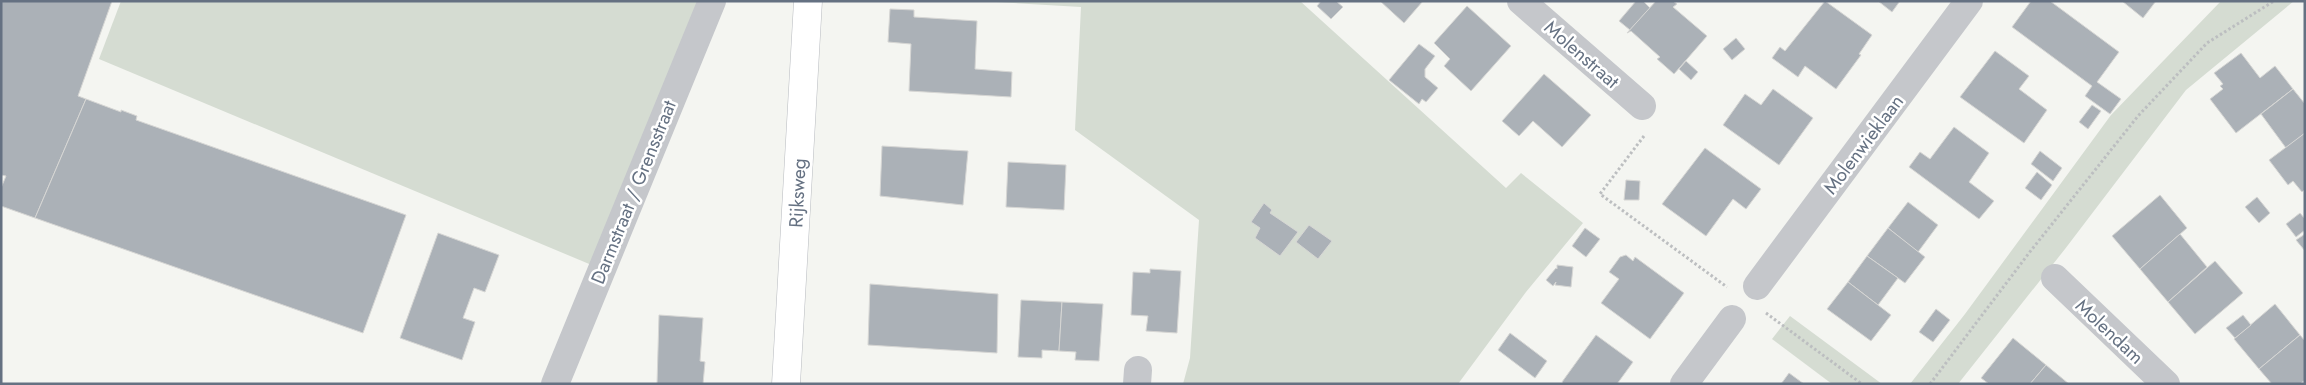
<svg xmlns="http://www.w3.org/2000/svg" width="2306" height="385" viewBox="0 0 2306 385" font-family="Jost,sans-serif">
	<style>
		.green { fill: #d5dcd2 }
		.building { fill: #abb1b7; stroke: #d6d6d4 }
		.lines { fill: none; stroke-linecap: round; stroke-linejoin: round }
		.secondary-casing { stroke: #b7babf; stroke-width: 29 }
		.path { stroke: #bcbec0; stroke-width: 3; stroke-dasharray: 2.5 2.5; stroke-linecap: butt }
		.street { stroke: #c5c7cb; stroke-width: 28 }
		.secondary { stroke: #fff; stroke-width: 28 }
		.labels { text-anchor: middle; stroke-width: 5; stroke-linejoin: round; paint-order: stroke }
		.street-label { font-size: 19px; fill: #657182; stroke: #fff }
	</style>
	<rect width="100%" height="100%" fill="#f4f5f1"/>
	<!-- green -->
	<g class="green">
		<polygon points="121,1 699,1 594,266 99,59"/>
		<polygon points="979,1 1300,1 1506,188 1521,173 1583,223 1526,292 1458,384 1183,384 1190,358 1199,220 1075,130 1081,7"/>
		<polygon points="2221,1 2294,1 2186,90 2065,249 1958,384 1910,384 1965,314 2111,115"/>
		<polygon points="1790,316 1882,384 1832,384 1772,339"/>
	</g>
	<!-- building -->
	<g class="building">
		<polygon points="1,1 112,1 78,96 86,99 35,218 1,206 1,188 6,176 1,175"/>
		<polygon points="1321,1 1336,1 1343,7 1331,19 1317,6"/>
		<polygon points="1380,1 1423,1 1404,23"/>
		<polygon points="1636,1 1643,1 1650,8 1630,30 1619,21"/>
		<polygon points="1656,1 1673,1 1677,4 1673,7 1707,36 1674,74 1657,59 1660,57 1631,31 1627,33"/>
		<polygon points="1825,1 1872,35 1859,54 1861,55 1836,89 1805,66 1798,77 1772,58 1780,47 1785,51"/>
		<polygon points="1878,1 1900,1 1892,12"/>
		<polygon points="2031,1 2050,1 2119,52 2097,82 2121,99 2110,114 2085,96 2092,86 2012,27"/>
		<polygon points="2122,1 2156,1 2143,18"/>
		<polygon points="1467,6 1511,46 1471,91 1444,66 1450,59 1434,43"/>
		<polygon points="890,9 914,10 914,17 977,21 975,69 1012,72 1011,97 909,91 911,44 888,42"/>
		<polygon points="1736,38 1745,49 1732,60 1723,49"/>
		<polygon points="1419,44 1435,56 1425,69 1425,77 1438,88 1426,102 1422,99 1419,104 1389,80"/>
		<polygon points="1995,51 2029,76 2019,89 2047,110 2024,143 1960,97"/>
		<polygon points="2241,53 2260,78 2275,66 2293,89 2236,133 2210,99 2223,89 2220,86 2223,84 2214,73"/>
		<polygon points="1686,61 1698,72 1691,80 1679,69"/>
		<polygon points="1544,74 1591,115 1562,147 1533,121 1519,136 1502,121"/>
		<polygon points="1773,89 1813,118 1779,165 1723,125 1745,94 1761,105"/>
		<polygon points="2293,89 2305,104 2305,133 2286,148 2261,114"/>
		<polygon points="86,99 121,112 121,110 137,116 136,120 406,215 363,333 35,218"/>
		<polygon points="2092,105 2101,111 2088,129 2079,122"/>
		<polygon points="1954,127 1989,153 1969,182 1994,201 1979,219 1909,167 1920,152 1930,159"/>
		<polygon points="2305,133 2305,189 2302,192 2293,181 2288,185 2269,160"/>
		<polygon points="882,146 968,151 963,205 880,196"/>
		<polygon points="1705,148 1761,189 1746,209 1733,199 1706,236 1662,204"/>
		<polygon points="2040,151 2062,168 2053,181 2031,164"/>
		<polygon points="1008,162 1066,165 1064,210 1006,207"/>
		<polygon points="2037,172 2052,185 2041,200 2025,188"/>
		<polygon points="1626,180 1640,181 1639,200 1624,200"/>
		<polygon points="2160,195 2187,228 2140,269 2112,236"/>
		<polygon points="2257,197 2270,213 2259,223 2245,207"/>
		<polygon points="1908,202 1938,225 1918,252 1888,228"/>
		<polygon points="1264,203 1272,210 1270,213 1298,232 1280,256 1255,238 1260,228 1251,222"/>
		<polygon points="2300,213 2305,219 2305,230 2296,237 2286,224"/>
		<polygon points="1309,225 1332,241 1318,259 1296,242"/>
		<polygon points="1585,228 1600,239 1586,257 1572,246"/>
		<polygon points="1888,228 1925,257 1905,283 1867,256"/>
		<polygon points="438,233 499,255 485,292 474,288 463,318 475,322 462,360 400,338"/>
		<polygon points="2180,234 2207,267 2168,302 2140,269"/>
		<polygon points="2305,234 2305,251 2296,240"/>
		<polygon points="1626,255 1633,261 1635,257 1684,293 1650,339 1601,303 1619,279 1609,272 1620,257"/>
		<polygon points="1867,256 1898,278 1878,305 1848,282"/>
		<polygon points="2215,261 2243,293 2195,334 2168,302"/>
		<polygon points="1557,265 1573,267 1571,287 1555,285 1556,282 1553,286 1546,280 1556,268 1557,269"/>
		<polygon points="1150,269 1181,271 1177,333 1146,331 1148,316 1131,315 1133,272 1150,273"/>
		<polygon points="1848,282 1891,315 1871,341 1827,309"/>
		<polygon points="870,284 998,294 997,353 868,345"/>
		<polygon points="1021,300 1062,302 1059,351 1042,350 1042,358 1018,357"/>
		<polygon points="1062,302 1103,304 1099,361 1075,360 1076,352 1059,351"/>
		<polygon points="2275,304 2300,335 2259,369 2234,339"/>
		<polygon points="1936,309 1950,320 1933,342 1919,332"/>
		<polygon points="659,315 703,318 700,361 705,362 703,384 657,384"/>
		<polygon points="2243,315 2251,325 2235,338 2226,328"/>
		<polygon points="1510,333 1547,361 1535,378 1498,350"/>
		<polygon points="1596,335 1633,362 1617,384 1564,384 1562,382"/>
		<polygon points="2300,335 2305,341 2305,380 2300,384 2272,384 2259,369"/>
		<polygon points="2013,338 2046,365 2030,384 1989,384 1981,378"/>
		<polygon points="2046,365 2069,384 2030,384"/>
		<polygon points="1789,373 1804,384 1781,384"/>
	</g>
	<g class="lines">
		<defs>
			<polyline id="secondary" points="786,384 808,1"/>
		</defs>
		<!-- secondary casing -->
		<use href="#secondary" class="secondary-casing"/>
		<!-- path -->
		<g class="path">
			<polyline points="1644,136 1600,194 1727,287"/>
			<polyline points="1766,313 1862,384"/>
			<polyline points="1930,384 2029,253 2138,116 2207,43 2274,1"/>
		</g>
		<!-- street -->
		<g class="street">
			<polyline points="1521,1 1642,106"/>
			<polyline points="2055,278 2166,384"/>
			<polyline points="1757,286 1969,1"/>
			<polyline points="555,384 712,1"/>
			<polyline points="1137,384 1138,370"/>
			<polyline points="1684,384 1732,319"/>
		</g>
		<!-- secondary -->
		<use href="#secondary" class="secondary"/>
	</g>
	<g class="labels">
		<!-- street labels -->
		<g class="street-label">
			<text transform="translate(1582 54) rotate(41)" y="7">Molenstraat</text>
			<text transform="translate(1863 144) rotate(-53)" y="7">Molenwieklaan</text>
			<text transform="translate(633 192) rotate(-68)" y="7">Darmstraat / Grensstraat</text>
			<text transform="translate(797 193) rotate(-87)" y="7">Rijksweg</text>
			<text transform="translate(2110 331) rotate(43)" y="7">Molendam</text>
		</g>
	</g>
	<!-- border -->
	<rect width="2306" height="385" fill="none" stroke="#657182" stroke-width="5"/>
</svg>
